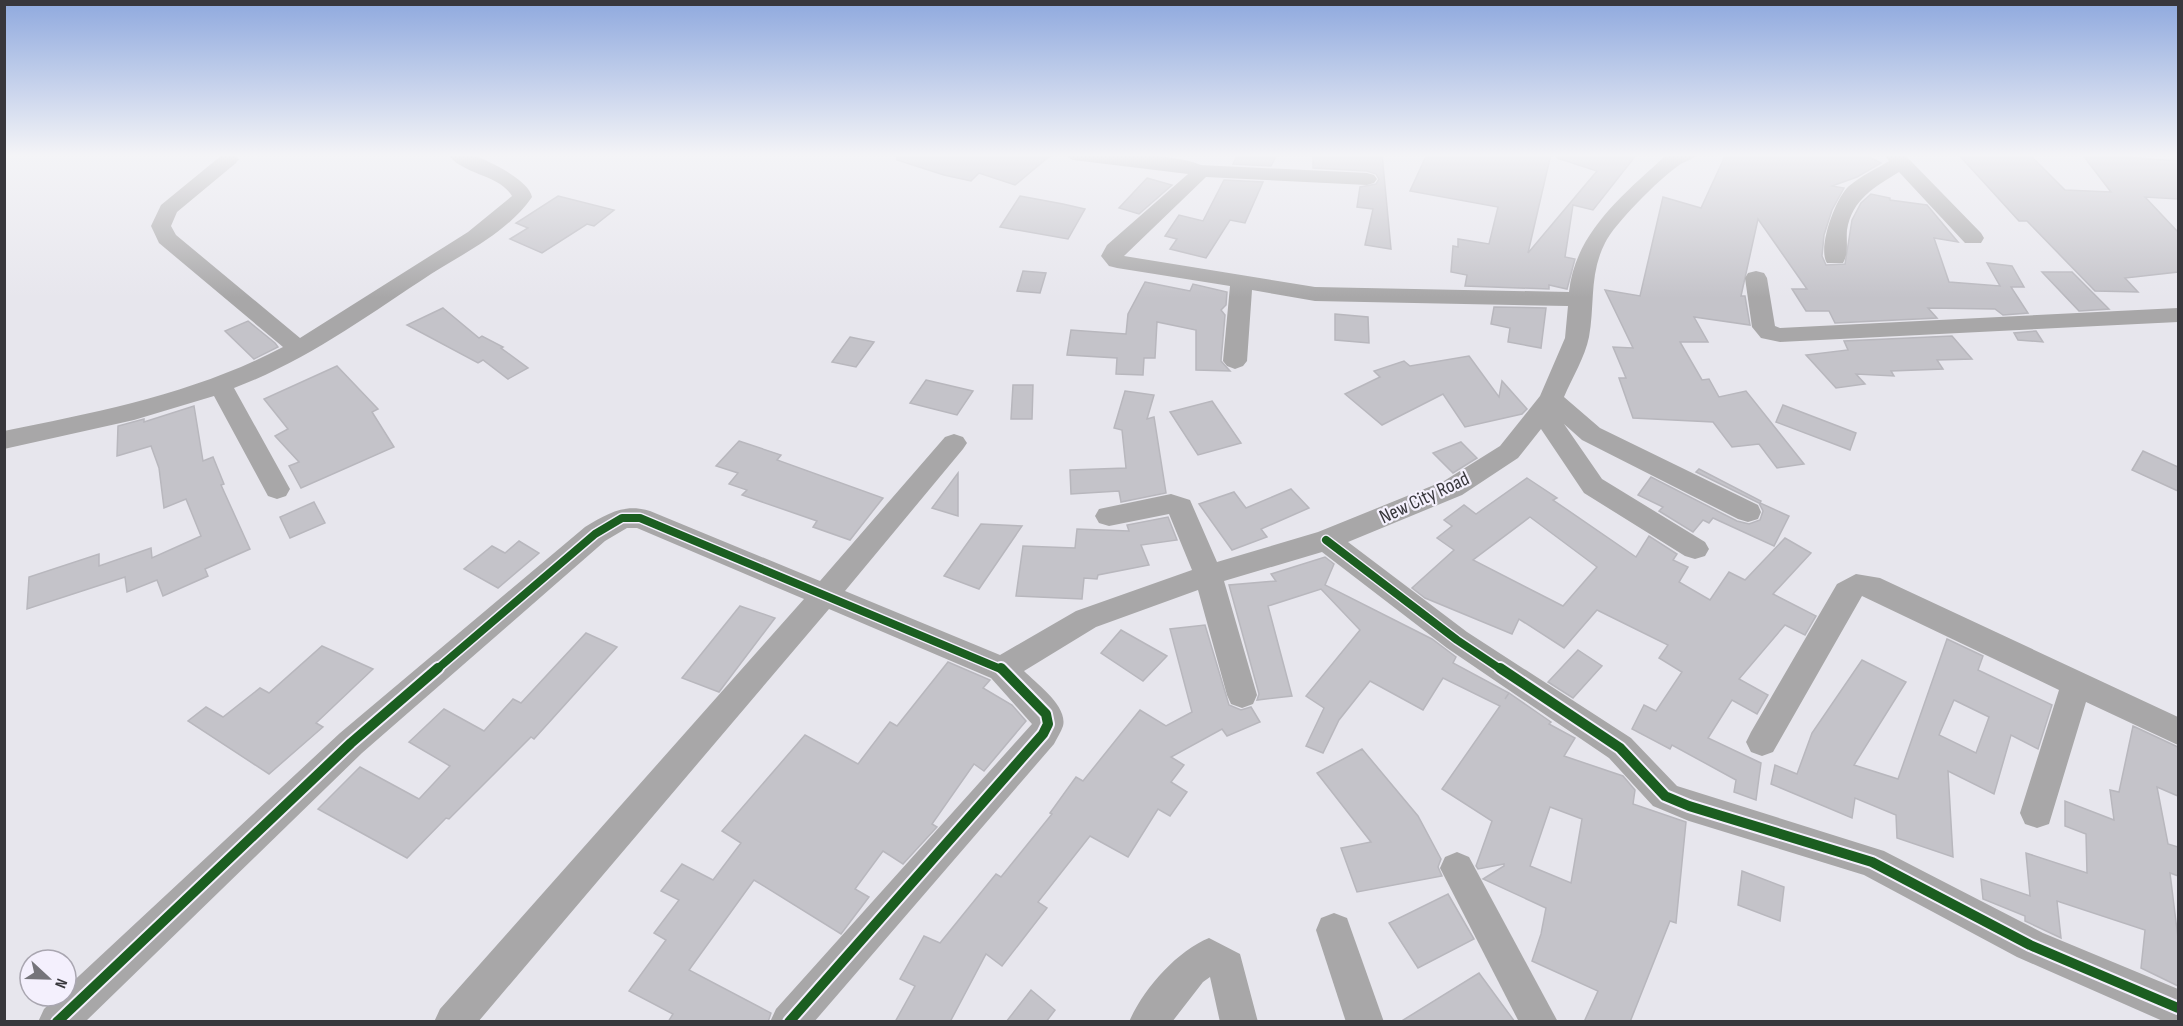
<svg xmlns="http://www.w3.org/2000/svg" width="2183" height="1026" viewBox="0 0 2183 1026" font-family="'Sofia Sans Condensed',sans-serif">
	<style>
		.building { fill: #c4c3c9; stroke: #b8b7bd; stroke-width: 1.5; fill-rule: evenodd }
		.lines { fill: none; stroke-linecap: round; stroke-linejoin: round }
		.minor { fill: #a8a7a8; fill-rule: evenodd }
		.cycleway-far1-casing { stroke: #f4f0fd; stroke-width: 11 }
		.cycleway-casing { stroke: #f4f0fd; stroke-width: 14 }
		.cycleway-far1 { stroke: #1b5e20; stroke-width: 8 }
		.cycleway { stroke: #1b5e20; stroke-width: 10 }
		.labels { text-anchor: middle; stroke-width: 4.5; stroke-linejoin: round; paint-order: stroke }
		.street-label { font-size: 20px; fill: #38373c; stroke: #f4f0fd }
	</style>
	<rect width="100%" height="100%" fill="#e7e6ed"/>
	<!-- building -->
	<g class="building">
		<polygon points="897,154 1052,154 1015,185 979,173 971,181 944,175 897,160"/>
		<polygon points="1238,154 1277,154 1271,166 1233,164"/>
		<polygon points="1313,154 1382,154 1391,249 1365,245 1373,209 1357,207 1360,187 1376,184 1379,179 1376,174 1367,171 1313,168"/>
		<polygon points="1427,154 1551,154 1528,253 1597,171 1557,158 1558,154 1637,154 1593,210 1573,205 1565,257 1575,259 1567,289 1549,285 1549,289 1465,286 1467,275 1451,272 1453,246 1458,247 1458,239 1489,244 1498,207 1410,191"/>
		<polygon points="1726,154 1866,155 1881,163 1857,177 1832,186 1844,188 1832,210 1824,235 1822,256 1826,265 1845,264 1852,220 1861,203 1871,194 1890,198 1890,200 1927,205 1958,242 1934,238 1949,282 2000,286 1987,263 2012,266 2024,287 2011,287 2028,313 2003,315 1995,309 1928,308 1937,318 1835,323 1829,311 1806,311 1792,289 1807,289 1758,219 1741,296 1745,296 1750,325 1694,317 1708,342 1680,342 1702,380 1709,379 1719,397 1746,391 1804,464 1777,468 1759,444 1732,447 1713,422 1633,418 1619,378 1626,378 1613,347 1633,348 1605,290 1640,296 1663,197 1701,208"/>
		<polygon points="2082,154 2178,161 2178,199 2145,197 2178,232 2178,272 2125,278 2138,292 2095,291 2027,221 2019,221 1959,155 2031,156 2065,190 2111,192"/>
		<polygon points="1147,178 1172,185 1139,214 1119,208"/>
		<polygon points="1224,180 1263,182 1245,223 1230,220 1206,258 1170,249 1177,239 1165,236 1179,215 1203,221"/>
		<polygon points="558,196 614,210 594,226 587,224 542,253 510,239 528,228 516,223"/>
		<polygon points="1020,196 1063,204 1085,209 1068,239 1000,227"/>
		<polygon points="1023,271 1046,273 1040,293 1017,291"/>
		<polygon points="2042,272 2072,272 2109,309 2079,311"/>
		<polygon points="1145,282 1190,291 1193,284 1227,292 1226,305 1221,310 1225,315 1221,361 1230,371 1196,370 1196,330 1157,322 1155,358 1144,358 1143,375 1116,374 1117,358 1067,355 1071,330 1126,334 1128,314"/>
		<polygon points="1494,307 1546,308 1541,348 1508,342 1510,328 1491,324"/>
		<polygon points="443,308 479,338 482,336 503,347 501,348 528,368 508,379 483,360 478,363 407,325"/>
		<polygon points="1335,314 1368,317 1369,343 1335,340"/>
		<polygon points="248,321 275,343 278,347 254,359 225,331"/>
		<polygon points="2036,331 2043,342 2018,340 2014,333"/>
		<polygon points="1952,336 1972,359 1937,360 1943,369 1891,371 1894,376 1856,374 1865,384 1836,388 1806,355 1848,350 1844,341"/>
		<polygon points="850,337 874,342 856,367 832,362"/>
		<polygon points="1469,356 1499,397 1502,381 1527,409 1522,414 1465,427 1443,394 1382,425 1345,394 1380,377 1374,371 1404,361 1410,366"/>
		<polygon points="337,366 378,409 372,412 394,447 301,488 289,466 299,462 275,436 288,429 264,399"/>
		<polygon points="926,380 973,391 957,415 910,403"/>
		<polygon points="1013,385 1033,385 1032,419 1011,419"/>
		<polygon points="1125,391 1154,395 1147,419 1154,417 1166,493 1121,502 1119,491 1071,494 1070,470 1126,468 1122,430 1114,428"/>
		<polygon points="1212,401 1241,443 1198,455 1170,412"/>
		<polygon points="1783,405 1856,433 1850,450 1776,422"/>
		<polygon points="194,406 203,461 213,457 224,484 221,485 250,549 205,569 208,576 163,596 157,580 127,592 125,577 27,609 29,577 99,554 99,566 151,548 152,558 201,536 186,499 164,508 159,468 151,446 117,456 118,426 144,419 144,422"/>
		<polygon points="739,441 781,455 777,460 883,498 850,540 813,527 817,521 742,495 747,490 729,484 738,473 716,466"/>
		<polygon points="1461,442 1477,458 1453,473 1433,453"/>
		<polygon points="2143,451 2178,467 2178,491 2132,470"/>
		<polygon points="1699,469 1761,501 1760,503 1789,516 1774,546 1713,518 1709,523 1703,520 1693,532 1659,511 1663,507 1638,495 1651,477 1737,521 1749,524 1760,520 1763,511 1759,503 1696,472"/>
		<polygon points="958,473 958,516 932,508"/>
		<path d="M1527,478L1557,498L1553,500L1636,557L1649,536L1677,554L1673,560L1688,567L1679,582L1710,600L1729,572L1745,580L1785,538L1811,553L1773,594L1816,616L1805,635L1785,625L1739,679L1768,695L1757,714L1732,700L1708,738L1761,763L1756,800L1734,792L1736,780L1672,745L1670,749L1632,729L1644,705L1656,711L1682,672L1659,658L1668,645L1597,610L1564,648L1519,619L1512,634L1425,598L1412,588L1454,550L1437,538L1452,526L1444,520L1464,505L1476,514ZM1530,517L1597,567L1563,606L1473,560Z"/>
		<polygon points="1291,489 1309,508 1261,529 1267,537 1232,550 1199,504 1234,492 1246,508"/>
		<polygon points="314,502 325,523 290,538 280,517"/>
		<polygon points="1168,517 1177,540 1141,545 1149,565 1098,575 1097,579 1084,578 1082,599 1016,596 1023,546 1075,548 1077,529 1129,531 1127,525"/>
		<polygon points="981,524 1022,526 979,589 944,576"/>
		<polygon points="519,541 539,553 498,588 464,569 492,546 505,553"/>
		<path d="M1325,557L1334,564L1325,585L1432,639L1456,657L1453,663L1509,693L1505,699L1509,693L1551,722L1549,724L1575,738L1564,756L1623,776L1635,790L1633,804L1686,822L1676,923L1670,921L1630,1022H1584L1598,991L1532,961L1541,934L1546,908L1483,879L1504,866V864L1478,869L1476,866L1492,821L1442,789L1500,706L1443,678L1423,710L1370,681L1339,720L1323,753L1306,746L1324,708L1306,696L1360,630L1321,589L1268,606L1292,696L1257,700L1259,694L1229,585L1276,581L1271,574ZM1550,807L1582,819L1571,883L1530,866Z"/>
		<polygon points="740,606 775,618 719,692 682,678"/>
		<polygon points="1205,625 1229,705 1241,710 1251,707 1260,722 1227,736 1222,729 1171,757 1184,765 1171,782 1187,792 1170,816 1158,809 1128,857 1090,836 1038,902 1047,908 1002,966 986,954 950,1022 895,1022 915,986 900,979 924,936 940,943 996,874 1001,877 1052,814 1050,813 1076,777 1083,781 1140,710 1166,726 1192,712 1170,629"/>
		<polygon points="1121,630 1167,656 1143,681 1101,653"/>
		<polygon points="586,633 617,647 534,739 531,737 449,819 446,818 407,858 318,809 360,767 419,799 450,766 409,742 444,709 484,731 513,699 521,703"/>
		<path d="M1947,639L1983,656L1978,670L2052,705L2038,749L2011,735L1994,794L1948,771L1953,857L1897,838L1896,815L1855,798L1852,818L1771,784L1775,765L1797,774L1812,733L1862,660L1906,682L1854,765L1898,779ZM1954,700L1989,717L1976,753L1939,735Z"/>
		<polygon points="322,646 373,669 316,723 323,727 269,774 188,721 206,707 223,717 260,688 269,693"/>
		<polygon points="1578,650 1602,666 1573,698 1548,682"/>
		<polygon points="948,662 990,680 983,688 1012,705 1026,721 984,771 974,764 932,824 937,827 903,864 883,851 855,889 869,897 841,934 754,880 689,970 771,1013 768,1022 668,1022 673,1014 629,991 666,940 654,933 679,900 661,891 682,864 713,880 741,843 722,831 805,735 858,764 890,722 897,726"/>
		<polygon points="2133,726 2178,747 2178,796 2157,787 2168,844 2178,847 2178,876 2170,873 2178,938 2178,986 2141,968 2145,930 2057,901 2061,938 2025,921 2025,916 1983,899 1981,879 2030,896 2026,853 2087,873 2086,834 2065,826 2065,801 2114,820 2110,790 2119,792"/>
		<polygon points="1362,749 1418,816 1441,859 1438,867 1442,876 1357,892 1341,848 1371,842 1317,773"/>
		<polygon points="1742,871 1784,887 1780,921 1738,905"/>
		<polygon points="1448,894 1474,939 1418,968 1389,923"/>
		<polygon points="1479,973 1515,1022 1400,1022"/>
		<polygon points="1031,990 1055,1010 1046,1022 1006,1022"/>
	</g>
	<g class="lines">
		<!-- minor -->
		<g class="minor">
			<path d="M232,154L239,159L236,163L177,212L171,226L176,235L300,338L468,232L512,196C499,174 462,175 448,154C455,154 465,152 472,155C488,160 529,180 532,197C508,232 466,252 431,274C367,316 306,361 234,388L290,489L286,496L277,499L268,496L214,396L134,420L4,449V431C99,412 196,393 283,347L159,243L151,226L161,205L222,155Z"/>
			<path d="M1063,154C1098,153 1171,152 1201,165L1367,173L1374,175L1377,179L1374,183L1367,185L1206,177L1124,256L1315,287L1569,292C1575,233 1623,195 1664,157L1671,154H1697C1692,161 1684,161 1678,166C1660,178 1614,224 1605,243C1589,274 1595,305 1589,337C1585,357 1572,378 1564,397L1600,428L1758,505L1761,512L1758,519L1748,522L1738,519L1582,440L1564,424L1602,479L1705,542L1709,549L1705,556L1695,559L1685,556L1584,493L1541,429L1518,458L1462,495L1348,542L1467,632L1631,738L1677,786L1884,851L2043,933L2178,989V1022H2165L2017,957L1864,875L1689,821L1653,806L1609,758L1447,648L1322,552L1224,581L1257,695L1253,704L1242,708L1231,704L1227,695L1198,590L1096,627L1024,671C1036,683 1068,706 1063,726C1061,732 1057,738 1054,744L814,1022H770L776,1009L1032,724L991,678L829,609L478,1022H434L440,1009L804,599L637,528H627L605,541L362,753L85,1022H38L44,1009L57,996H66V988L340,733L585,527C607,514 624,503 650,511L820,581L945,437L954,434L963,437L967,443L963,449L845,591L1000,655L1076,611L1192,570L1169,514L1109,526L1099,523L1095,516L1099,509L1171,494L1190,500L1217,562L1318,532L1444,481L1500,446L1540,396L1565,338L1568,306L1315,301L1252,290L1247,361L1243,366L1235,369L1227,366L1223,361L1230,286L1117,268L1109,266L1101,256L1107,245L1188,174L1073,160Z"/>
			<path d="M1883,154H1904L1981,233L1984,238L1981,243H1965L1899,172C1875,187 1852,199 1847,230C1846,241 1849,253 1843,263H1827C1817,248 1836,197 1849,186C1861,176 1876,169 1889,161Z"/>
			<polygon points="1756,271 1764,273 1767,278 1775,326 1780,328 2178,308 2178,322 1780,342 1761,338 1752,327 1745,278 1748,273"/>
			<polygon points="1856,574 1880,578 2178,717 2178,745 2086,702 2049,824 2037,828 2025,824 2020,813 2059,690 1862,596 1773,752 1762,756 1751,752 1746,742 1751,732 1837,584"/>
			<polygon points="1457,852 1469,857 1558,1022 1519,1022 1440,868 1445,857"/>
			<polygon points="1334,913 1347,918 1384,1022 1346,1022 1316,930 1321,918"/>
			<path d="M1209,938L1240,954L1258,1022H1220L1210,977L1203,982L1172,1022H1129C1143,989 1177,951 1209,938Z"/>
		</g>
		<defs>
			<g id="cycleway-far1">
				<polyline points="1326,540 1457,640 1502,670"/>
				<polyline points="436,670 595,534 622,518 640,518 1003,670"/>
			</g>
			<g id="cycleway">
				<polyline points="1500,668 1620,748 1665,796 1689,806 1872,862 2030,945 2178,1008"/>
				<polyline points="57,1022 351,743 438,668"/>
				<polyline points="789,1022 1043,734 1048,724 1046,714 1001,668"/>
			</g>
		</defs>
		<!-- cycleway-far1 casing -->
		<use href="#cycleway-far1" class="cycleway-far1-casing"/>
		<!-- cycleway casing -->
		<use href="#cycleway" class="cycleway-casing"/>
		<!-- cycleway-far1 -->
		<use href="#cycleway-far1" class="cycleway-far1"/>
		<!-- cycleway -->
		<use href="#cycleway" class="cycleway"/>
	</g>
	<!-- sky -->
	<linearGradient id="sky" x2="0" y2="1"><stop stop-color="#8fa9de"/><stop offset="0.52" stop-color="#f4f4f7"/><stop offset="1" stop-color="#f4f4f7" stop-opacity="0"/></linearGradient>
	<rect width="2183" height="298" fill="url(#sky)"/>
	<g class="labels">
		<!-- street labels -->
		<g class="street-label">
			<text transform="translate(1424 497) rotate(-25)" y="7">New City Road</text>
		</g>
	</g>
	<!-- border -->
	<rect width="2183" height="1026" fill="none" stroke="#38373c" stroke-width="12"/>
	<!-- north arrow -->
	<g transform="translate(48 978) rotate(112)"><circle r="28" fill="#f4f0fd" stroke="#a9a6b0" stroke-width="1.5"/>
	<path d="M0-4.5L10 22L0 15L-10 22Z" fill="#75747a"/>
	<text y="-9" font-size="16" font-weight="bold" text-anchor="middle" fill="#38373c">N</text>
	</g>
</svg>
